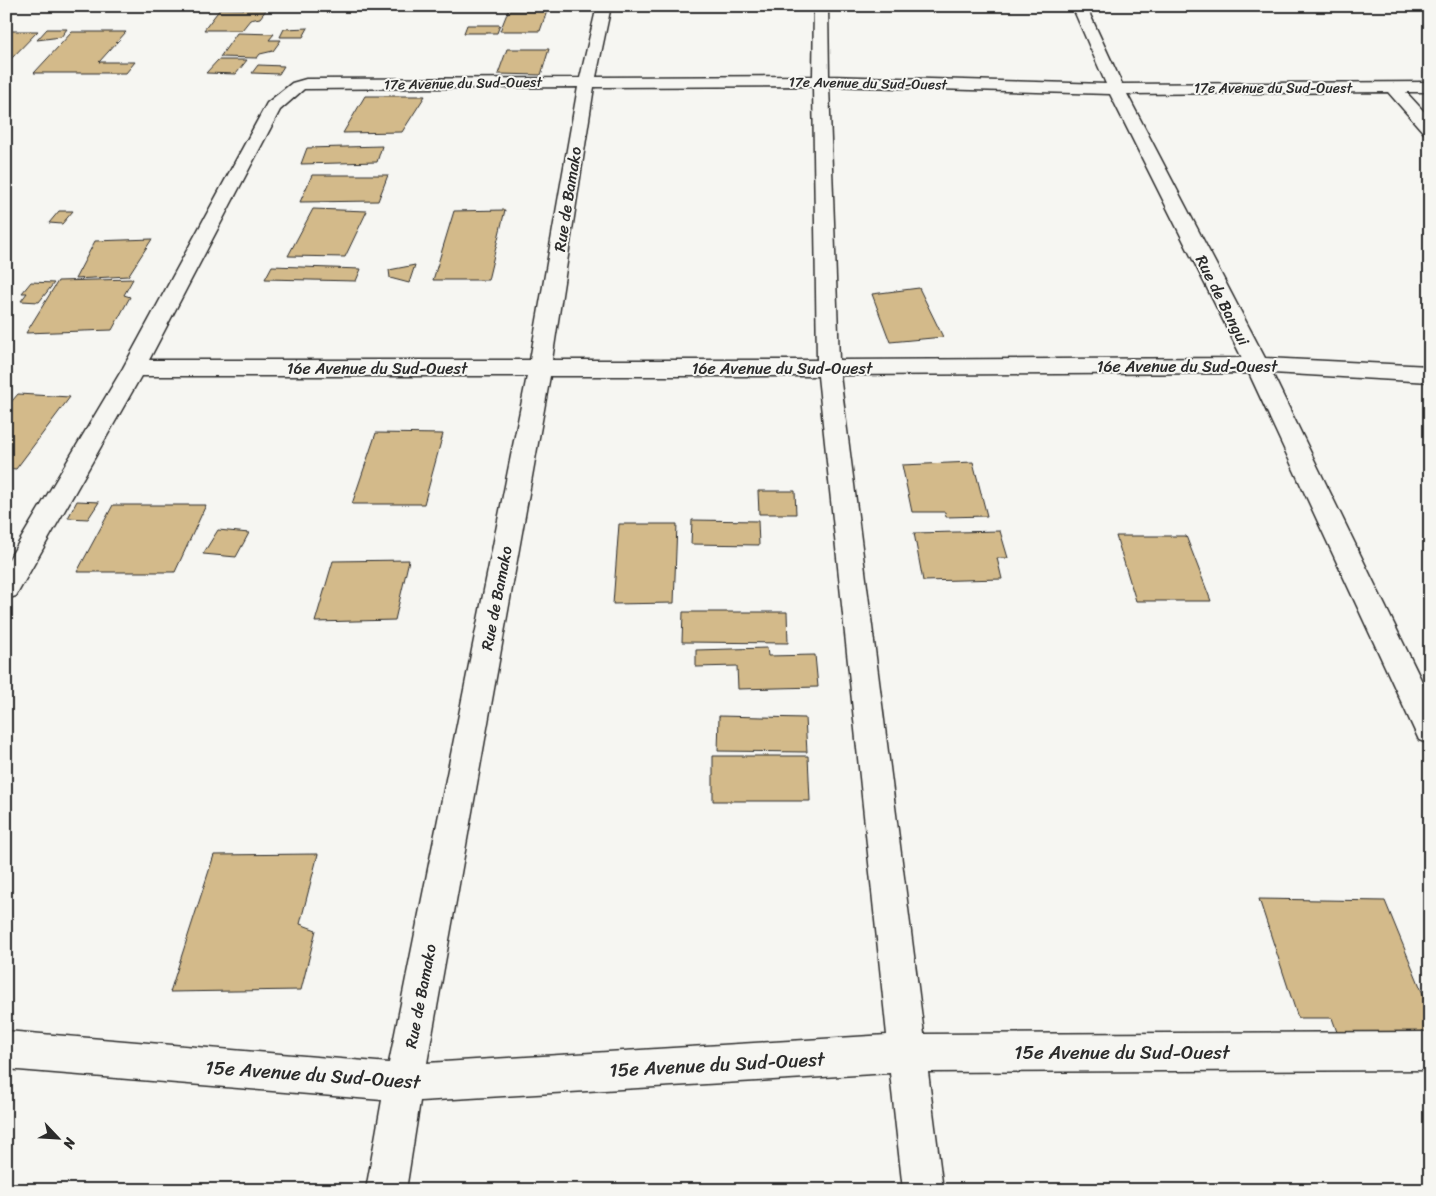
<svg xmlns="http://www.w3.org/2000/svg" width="1436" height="1196" viewBox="0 0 1436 1196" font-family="Sriracha,sans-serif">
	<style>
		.building { fill: #d3ba8a; stroke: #2b2b2b }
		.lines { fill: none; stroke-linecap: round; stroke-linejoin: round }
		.minor-casing { stroke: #2b2b2b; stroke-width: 3 }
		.minor { fill: #f6f6f2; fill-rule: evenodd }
		.labels { text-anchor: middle; stroke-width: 4; stroke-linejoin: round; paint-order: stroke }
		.far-street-label { font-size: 14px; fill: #2b2b2b; stroke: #f6f6f2 }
		.street-label { font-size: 16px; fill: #2b2b2b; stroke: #f6f6f2 }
		.near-street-label { font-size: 19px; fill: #2b2b2b; stroke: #f6f6f2 }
	</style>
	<rect width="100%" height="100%" fill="#f6f6f2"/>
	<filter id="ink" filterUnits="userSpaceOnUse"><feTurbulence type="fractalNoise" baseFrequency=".02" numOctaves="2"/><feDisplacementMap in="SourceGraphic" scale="10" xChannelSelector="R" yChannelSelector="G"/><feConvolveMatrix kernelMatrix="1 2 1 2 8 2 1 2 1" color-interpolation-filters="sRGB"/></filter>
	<g filter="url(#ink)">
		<!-- building -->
		<g class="building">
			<polygon points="220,9 266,10 260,18 250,20 242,30 204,30"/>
			<polygon points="508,11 547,11 540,31 500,31"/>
			<polygon points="467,25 500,25 497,33 464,33"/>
			<polygon points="308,28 303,37 280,37 284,29"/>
			<polygon points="47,29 67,29 61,37 37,40"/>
			<polygon points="6,31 38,31 9,61 6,61"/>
			<polygon points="72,32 126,32 99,62 135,62 126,73 34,73"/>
			<polygon points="237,33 274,34 269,40 281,40 273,51 260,54 257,58 220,57"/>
			<polygon points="507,49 549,49 541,75 498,74"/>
			<polygon points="218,60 247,60 236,74 206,73"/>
			<polygon points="258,65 284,66 279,74 252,73"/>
			<polygon points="365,96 425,96 402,132 343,133"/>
			<polygon points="382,146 377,162 301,164 307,148"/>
			<polygon points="312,175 388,175 378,201 300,202"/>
			<polygon points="313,209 367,211 345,257 288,256"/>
			<polygon points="505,210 488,280 433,280 454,211"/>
			<polygon points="59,211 73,211 62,224 49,223"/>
			<polygon points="152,239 128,276 75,279 95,241"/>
			<polygon points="415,265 409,283 390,278 389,270"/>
			<polygon points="272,266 361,269 356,281 265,279"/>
			<polygon points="133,279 124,295 130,297 112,330 26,333 58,281"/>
			<polygon points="31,282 54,283 39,302 21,301 27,293 22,293"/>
			<polygon points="919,288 943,337 890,342 872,294"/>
			<polygon points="18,394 70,397 16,469 6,468 6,408"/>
			<polygon points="376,433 443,434 424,504 352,504"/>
			<polygon points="973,462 987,516 946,517 945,512 912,512 902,465"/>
			<polygon points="758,491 795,491 796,514 759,514"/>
			<polygon points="77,501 99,502 88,519 68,518"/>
			<polygon points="113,505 206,505 175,572 77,572"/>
			<polygon points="692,520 758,521 759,545 691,544"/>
			<polygon points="619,524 677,524 674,603 613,604"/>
			<polygon points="218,530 249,533 236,557 203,554"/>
			<polygon points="1000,531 1008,558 997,558 1002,579 923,581 914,533"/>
			<polygon points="1116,536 1186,536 1211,601 1136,601"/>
			<polygon points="409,560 395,620 315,622 333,561"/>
			<polygon points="683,612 787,612 788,643 682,642"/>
			<polygon points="767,648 768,656 815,655 818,687 738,689 737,666 696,667 696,650"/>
			<polygon points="719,716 805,718 807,752 718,751"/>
			<polygon points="713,756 808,756 810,801 713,801"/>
			<polygon points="318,854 300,924 316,930 301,990 170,992 214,855"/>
			<polygon points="1259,899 1385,901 1430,1011 1430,1034 1337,1032 1332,1018 1298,1018"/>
		</g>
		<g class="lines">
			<defs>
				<path id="minor" d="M597,6H611L596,77L813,76L814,6H828L829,76L1106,84L1072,6H1086L1122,84L1430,82V92H1406L1430,118V134L1424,133L1388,92L1127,94L1265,358L1430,366V382L1272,373L1430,698V744L1419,740L1249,373L840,375L924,1034L1430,1032V1070L928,1072L943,1190H903L890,1073L420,1101L406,1190H366L382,1100L6,1069V1031L389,1063L527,376H141L16,596L6,599V564L123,368L267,103L292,83L306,79L580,78ZM813,86L817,360H552L594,87ZM829,86L1110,94L1242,358L839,360ZM578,87L530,360H149L280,110L304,89ZM550,376H818L887,1035L427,1063Z"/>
			</defs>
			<!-- minor casing -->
			<use href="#minor" class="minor-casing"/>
			<!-- minor -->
			<use href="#minor" class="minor"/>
		</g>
	</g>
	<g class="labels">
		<!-- far-street labels -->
		<g class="far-street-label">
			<text transform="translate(463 83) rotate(-1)" y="5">17e Avenue du Sud-Ouest</text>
			<text transform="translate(868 83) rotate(1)" y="5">17e Avenue du Sud-Ouest</text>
			<text x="1273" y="93">17e Avenue du Sud-Ouest</text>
		</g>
		<!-- street labels -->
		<g class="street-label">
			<text transform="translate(567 199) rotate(-81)" y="6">Rue de Bamako</text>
			<text transform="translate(1223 300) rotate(63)" y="6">Rue de Bangui</text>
			<text x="1187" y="372">16e Avenue du Sud-Ouest</text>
			<text x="377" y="374">16e Avenue du Sud-Ouest</text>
			<text x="782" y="374">16e Avenue du Sud-Ouest</text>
			<text transform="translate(496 598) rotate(-79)" y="6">Rue de Bamako</text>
			<text transform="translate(420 996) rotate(-79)" y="6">Rue de Bamako</text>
		</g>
		<!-- near-street labels -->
		<g class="near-street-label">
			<text x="1122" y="1059">15e Avenue du Sud-Ouest</text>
			<text transform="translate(717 1064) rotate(-3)" y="7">15e Avenue du Sud-Ouest</text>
			<text transform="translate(313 1074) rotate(4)" y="7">15e Avenue du Sud-Ouest</text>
		</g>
	</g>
	<!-- margin -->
	<rect width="1436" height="1196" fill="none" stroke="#f6f6f2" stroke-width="25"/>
	<rect x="12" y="12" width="1411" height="1171" fill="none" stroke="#2b2b2b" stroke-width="2" filter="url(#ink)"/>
	<!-- north arrow -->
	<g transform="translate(58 1138) rotate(115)" stroke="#f6f6f2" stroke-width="4" paint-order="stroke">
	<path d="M0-4L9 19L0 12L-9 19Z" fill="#2b2b2b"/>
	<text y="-8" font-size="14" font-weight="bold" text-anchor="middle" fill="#2b2b2b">N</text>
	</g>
</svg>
